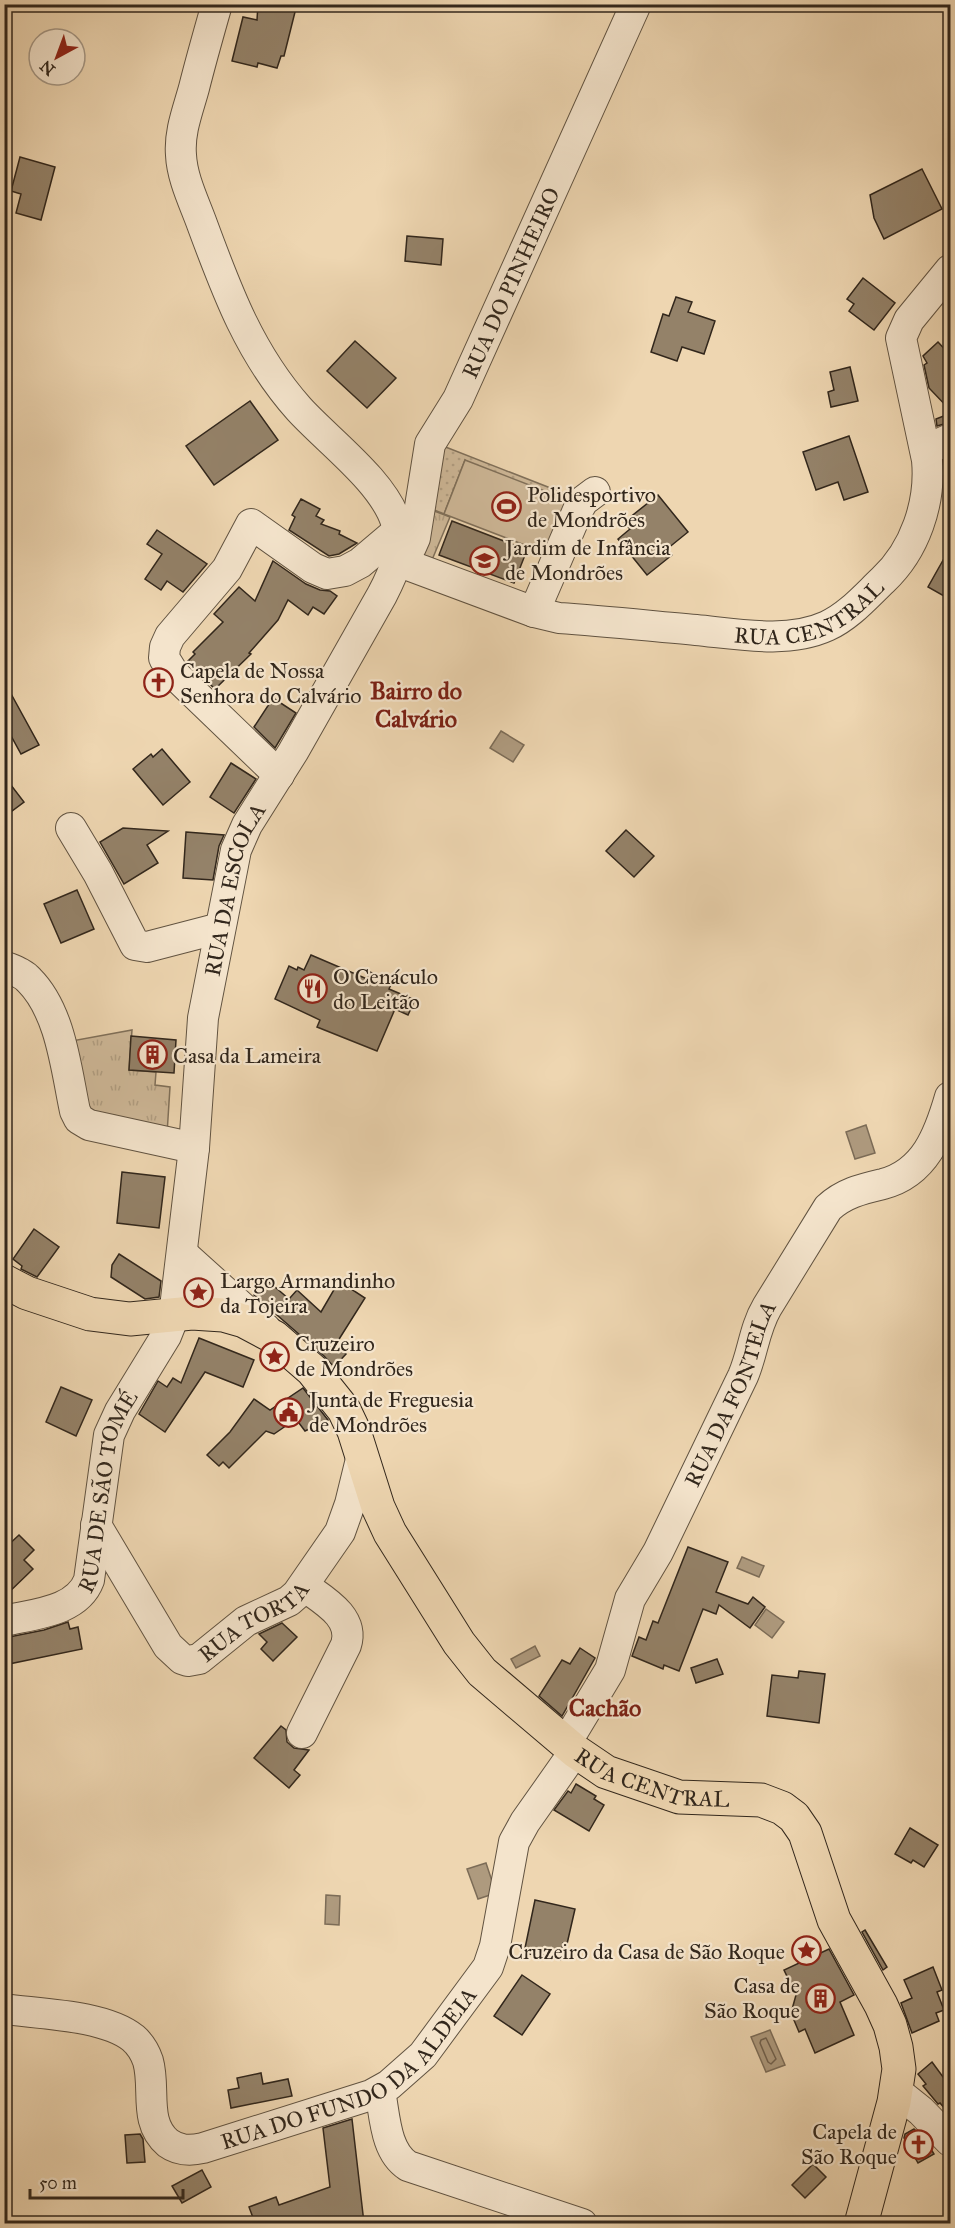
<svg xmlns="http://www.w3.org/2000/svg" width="955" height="2228" viewBox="0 0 955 2228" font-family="'IM FELL Great Primer',serif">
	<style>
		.grass { fill: url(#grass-dots); stroke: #80705a; stroke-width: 1.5 }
		.park { fill: url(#park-tufts); stroke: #80705a; stroke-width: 1.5 }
		.pitch { fill: #ceb898; stroke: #80705a; stroke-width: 1.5 }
		.water { fill: #ae9a7e; stroke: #7c6c57; stroke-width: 1.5 }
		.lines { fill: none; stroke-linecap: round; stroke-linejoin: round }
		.shore { stroke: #70604d; stroke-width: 1.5 }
		.building { fill: #948269; stroke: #32271c; stroke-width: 1.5 }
		.minor-casing { stroke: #615341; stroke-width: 32 }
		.major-casing { stroke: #32271c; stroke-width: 35 }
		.minor { stroke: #f4e4cc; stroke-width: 30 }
		.major { stroke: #eed6b1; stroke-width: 33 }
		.labels { text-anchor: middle; stroke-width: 4.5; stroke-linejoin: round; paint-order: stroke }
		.street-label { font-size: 22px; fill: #32271c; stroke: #f4e4cc }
		.poi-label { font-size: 22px; fill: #32271c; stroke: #f4e4cc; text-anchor: start }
		.neighbourhood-label { font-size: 24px; font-weight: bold; fill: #7a1f14; stroke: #f4e4cc }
	</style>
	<defs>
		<pattern id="grass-dots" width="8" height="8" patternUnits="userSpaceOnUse" patternTransform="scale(1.5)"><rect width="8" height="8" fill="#ceb898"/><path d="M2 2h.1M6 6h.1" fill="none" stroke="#b19e82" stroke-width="1.8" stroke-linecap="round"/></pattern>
		<pattern id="park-tufts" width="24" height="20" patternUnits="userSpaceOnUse" patternTransform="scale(1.5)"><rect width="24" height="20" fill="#ceb898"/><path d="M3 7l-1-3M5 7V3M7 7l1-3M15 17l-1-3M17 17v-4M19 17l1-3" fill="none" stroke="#b19e82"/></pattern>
	</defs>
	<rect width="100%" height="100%" fill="#eed6b1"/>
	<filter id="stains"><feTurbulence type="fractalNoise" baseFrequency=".00333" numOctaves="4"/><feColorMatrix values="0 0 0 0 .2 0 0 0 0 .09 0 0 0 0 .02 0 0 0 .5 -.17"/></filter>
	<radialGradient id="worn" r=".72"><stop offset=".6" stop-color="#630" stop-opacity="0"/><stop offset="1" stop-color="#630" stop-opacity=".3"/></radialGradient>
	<!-- grass -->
	<polygon class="grass" points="443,446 576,498 552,555 465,460 444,514 427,507"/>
	<!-- park -->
	<g class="park">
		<polygon points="429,509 450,517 429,567 420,563"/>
		<polygon points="132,1030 129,1070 156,1072 155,1085 170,1087 167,1134 86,1117 66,1042"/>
	</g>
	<!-- pitch -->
	<polygon class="pitch" points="465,460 568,500 548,554 444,514"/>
	<!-- water -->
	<g class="water">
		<polygon points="501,731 524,745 513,762 490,748"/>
		<polygon points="866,1125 875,1153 855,1159 846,1132"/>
		<polygon points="742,1557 764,1566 759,1577 737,1568"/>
		<polygon points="766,1609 784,1622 772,1638 755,1625"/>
		<polygon points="535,1646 540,1656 516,1668 511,1659"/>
		<polygon points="486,1863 496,1893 478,1899 467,1869"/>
		<polygon points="326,1895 340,1896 339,1925 325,1924"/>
		<polygon points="770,2030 785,2065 766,2072 751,2037"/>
	</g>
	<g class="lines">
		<!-- shore -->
		<polygon class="shore" points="766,2038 776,2059 771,2064 768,2062 760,2043 761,2040"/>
	</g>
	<!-- building -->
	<g class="building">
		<polygon points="258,4 297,4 284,56 281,56 277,68 258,63 257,67 232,61 243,17 257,20"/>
		<polygon points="20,157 55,167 41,220 16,213 21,194 11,191"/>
		<polygon points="922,169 942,209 884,239 874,218 870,195"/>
		<polygon points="407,236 443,239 441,265 405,261"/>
		<polygon points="863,278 895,303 874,330 849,311 854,304 847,299"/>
		<polygon points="676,297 692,302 688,312 715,321 704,354 682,347 677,361 651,352 663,314 669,316"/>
		<polygon points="355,341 396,378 367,408 327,371"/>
		<polygon points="938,342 951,356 951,411 929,388 924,365 927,363 923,356"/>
		<polygon points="850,367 858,401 831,407 828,392 834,390 830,372"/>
		<polygon points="250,401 278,440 214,485 186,446"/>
		<polygon points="951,413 951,422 937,426 936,419"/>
		<polygon points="849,436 868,492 844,500 838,482 816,490 803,452"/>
		<polygon points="951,458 951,473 947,473 944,461"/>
		<polygon points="658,495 688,532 667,549 672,555 647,575 618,539 630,529 624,522"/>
		<polygon points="301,499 320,509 316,516 324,520 321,524 340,531 339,534 357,543 339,554 329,556 289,530 295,517 292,515"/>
		<polygon points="452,521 527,550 514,583 439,555"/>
		<polygon points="157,530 207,564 183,592 167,581 161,590 145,579 162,554 147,544"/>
		<polygon points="951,546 951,600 928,587"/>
		<polygon points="273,561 306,584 320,590 330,591 337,596 324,614 313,607 308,615 288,600 278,620 249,653 251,654 215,689 187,662 195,654 193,652 223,622 214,614 239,587 255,601"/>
		<polygon points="4,681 39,745 21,754 4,723"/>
		<polygon points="273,698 296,713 275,748 254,727"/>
		<polygon points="162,749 190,782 163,805 133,769 151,754 153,757"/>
		<polygon points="231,763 256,779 234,813 210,797"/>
		<polygon points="4,776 24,802 4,817"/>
		<polygon points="123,828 168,831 147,845 158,863 124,884 100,842"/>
		<polygon points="626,830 654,856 634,877 606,851"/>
		<polygon points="186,832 224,835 219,846 213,880 183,878"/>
		<polygon points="77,890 94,929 61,943 44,904"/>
		<polygon points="311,955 367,979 370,972 392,982 389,989 415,1000 408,1015 395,1009 377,1051 317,1027 320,1020 275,999 289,966 297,970 298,967 304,970"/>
		<polygon points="131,1036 176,1040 174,1073 129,1070"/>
		<polygon points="122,1172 165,1177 159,1228 117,1223"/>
		<polygon points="34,1229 59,1247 37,1277 21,1269 22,1266 13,1259"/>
		<polygon points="119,1254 161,1281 159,1297 145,1299 111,1277 112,1265"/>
		<polygon points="268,1281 289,1299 297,1290 321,1312 339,1281 365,1298 336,1344 346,1354 334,1367 324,1356 254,1295"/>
		<polygon points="199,1338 254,1360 243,1387 205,1372 165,1432 139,1414 158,1381 167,1387 173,1378 181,1383"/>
		<polygon points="61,1387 92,1400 76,1436 46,1422"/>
		<polygon points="303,1388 328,1420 305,1431 296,1419 274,1434 266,1431 229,1468 223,1462 219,1466 207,1455 230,1432 254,1399 270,1410"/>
		<polygon points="19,1535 34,1550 24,1560 33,1569 4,1597 4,1549"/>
		<polygon points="688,1547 728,1562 716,1592 748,1604 753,1597 765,1607 750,1628 719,1605 716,1614 703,1609 679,1671 664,1665 663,1669 632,1656 639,1637 646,1640 653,1621 658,1623"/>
		<polygon points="68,1622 70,1629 78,1627 82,1649 4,1665 4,1638 44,1630"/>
		<polygon points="282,1623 297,1637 273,1661 261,1649 267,1642 259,1634"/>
		<polygon points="580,1648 595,1658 562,1716 539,1696 562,1660 570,1664"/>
		<polygon points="717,1659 723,1674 696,1683 691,1668"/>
		<polygon points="799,1671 825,1674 819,1723 767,1716 772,1675 798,1678"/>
		<polygon points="281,1726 286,1730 287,1742 294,1748 309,1750 294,1770 300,1775 289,1788 254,1758"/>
		<polygon points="576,1784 596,1796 594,1799 604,1805 589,1831 554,1810 568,1791 571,1793"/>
		<polygon points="910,1828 938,1845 924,1867 913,1860 911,1863 895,1854"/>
		<polygon points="535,1900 575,1909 567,1944 563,1943 560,1960 524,1953"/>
		<polygon points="865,1930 887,1967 883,1970 862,1932"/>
		<polygon points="829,1949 854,1995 840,2002 854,2035 815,2053 805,2029 799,2032 791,2013 796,1995 784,1970"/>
		<polygon points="933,1967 942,1990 937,1992 944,2010 936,2013 939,2021 912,2033 901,2003 912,1998 904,1980"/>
		<polygon points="522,1975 550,1994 522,2035 494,2016"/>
		<polygon points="932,2062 943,2077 951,2071 951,2116 940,2103 938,2104 923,2086 926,2084 918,2074"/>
		<polygon points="261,2073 263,2084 288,2079 292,2096 231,2108 228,2090 239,2088 237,2078"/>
		<polygon points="352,2119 364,2223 255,2223 249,2207 276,2197 279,2205 330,2187 323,2128"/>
		<polygon points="914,2129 926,2141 934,2154 918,2163 904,2138 905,2134"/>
		<polygon points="140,2134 143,2139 145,2162 127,2163 125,2135"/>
		<polygon points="813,2164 826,2177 805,2198 792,2185"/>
		<polygon points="202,2170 211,2187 182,2203 172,2186"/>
	</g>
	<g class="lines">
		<defs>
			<g id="minor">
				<polyline points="926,450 950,439"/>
				<path id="s1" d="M401,557L411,547L415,538L430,444L458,399L636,4"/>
				<path id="s2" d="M397,561L534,612L559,618C605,621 650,626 696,630C737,634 788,644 827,626C849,616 866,596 883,580C915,550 931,503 927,460L901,338L909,320L950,270"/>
				<polyline points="534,612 578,510 583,501 595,492"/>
				<polyline points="279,775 174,674 164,658 165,647 170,636 227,569 251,524 313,568 327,574 345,571 360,563 399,530"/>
				<polyline points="71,828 98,873 135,945 147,947 220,928"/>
				<path d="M4,966C13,970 23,973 29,980C61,1012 66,1069 75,1111L79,1119L89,1125L194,1148"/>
				<polyline points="182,1253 266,1329"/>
				<path id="s3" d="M96,1525L168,1646L182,1659L188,1661L199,1659L246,1621L289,1601L297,1594L340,1532L350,1504L362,1455"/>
				<path id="s4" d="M4,1621C33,1614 77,1612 89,1580L109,1435L120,1411L166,1336L174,1316L194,1148L203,1018L236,850L247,825L293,752L382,595C394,572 405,548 396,522C383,481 328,441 299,409C250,354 227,292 202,224C194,202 182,178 181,155C179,132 188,110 194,88C201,60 209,32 217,4"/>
				<path d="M302,1733L346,1645C355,1617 323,1600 304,1586"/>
				<path id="s5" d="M566,1743L610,1670L630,1599L658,1552L743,1376C753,1353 754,1329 767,1307L828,1208C844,1193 862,1189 883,1184C925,1173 939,1135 950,1097"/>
				<path id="s6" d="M4,2009C41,2014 104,2015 133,2038C140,2044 145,2052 148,2061C156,2089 143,2122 168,2143C179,2151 190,2151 203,2148L371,2095L389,2085L423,2055L488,1967L495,1946L514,1842L525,1822L575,1751"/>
				<path d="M380,2091C385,2116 385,2151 408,2166L582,2224"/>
				<polyline points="896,2091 921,2111 950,2141"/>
			</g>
			<g id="major">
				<path id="s7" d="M4,1281L27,1293L90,1314L130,1319L192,1313L223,1315L244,1321L274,1337L312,1370L344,1410L354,1431L378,1507L390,1533L459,1643L482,1672L575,1751L606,1772L679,1797L761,1800L782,1808L794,1817L805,1833L834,1920L881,2005L890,2025L896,2047L899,2069L894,2102L861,2224"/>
			</g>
		</defs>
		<!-- minor casing -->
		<use href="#minor" class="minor-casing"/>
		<!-- major casing -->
		<use href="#major" class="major-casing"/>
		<!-- minor -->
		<use href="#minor" class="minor"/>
		<!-- major -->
		<use href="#major" class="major"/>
	</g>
	<!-- icons -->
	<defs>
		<symbol id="stadium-ring" viewBox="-11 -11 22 22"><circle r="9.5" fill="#f4e4cc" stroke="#8f2418" stroke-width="1.5"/><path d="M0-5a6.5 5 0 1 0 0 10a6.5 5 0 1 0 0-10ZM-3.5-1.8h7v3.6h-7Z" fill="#8f2418"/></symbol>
		<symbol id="school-ring" viewBox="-11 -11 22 22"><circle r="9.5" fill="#f4e4cc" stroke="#8f2418" stroke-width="1.5"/><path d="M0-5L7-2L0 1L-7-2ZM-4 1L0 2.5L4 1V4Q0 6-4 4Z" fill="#8f2418"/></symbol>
		<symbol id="church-ring" viewBox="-11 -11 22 22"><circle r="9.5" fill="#f4e4cc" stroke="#8f2418" stroke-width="1.5"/><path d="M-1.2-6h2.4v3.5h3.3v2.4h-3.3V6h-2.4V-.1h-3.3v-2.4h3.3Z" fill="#8f2418"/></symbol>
		<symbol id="restaurant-ring" viewBox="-11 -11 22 22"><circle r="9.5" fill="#f4e4cc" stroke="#8f2418" stroke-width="1.5"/><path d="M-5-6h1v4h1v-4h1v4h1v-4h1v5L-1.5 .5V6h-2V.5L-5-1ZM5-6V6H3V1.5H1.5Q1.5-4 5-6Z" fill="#8f2418"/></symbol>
		<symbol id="building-ring" viewBox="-11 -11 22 22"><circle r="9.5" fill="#f4e4cc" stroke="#8f2418" stroke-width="1.5"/><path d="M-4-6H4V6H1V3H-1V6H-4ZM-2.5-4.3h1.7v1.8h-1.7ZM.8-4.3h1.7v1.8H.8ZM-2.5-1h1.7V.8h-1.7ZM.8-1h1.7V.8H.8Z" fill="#8f2418"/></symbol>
		<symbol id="sight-ring" viewBox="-11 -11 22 22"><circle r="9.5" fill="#f4e4cc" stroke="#8f2418" stroke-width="1.5"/><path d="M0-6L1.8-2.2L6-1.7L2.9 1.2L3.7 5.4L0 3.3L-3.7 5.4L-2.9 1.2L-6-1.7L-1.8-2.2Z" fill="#8f2418"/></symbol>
		<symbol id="civic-ring" viewBox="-11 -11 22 22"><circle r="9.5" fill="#f4e4cc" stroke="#8f2418" stroke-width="1.5"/><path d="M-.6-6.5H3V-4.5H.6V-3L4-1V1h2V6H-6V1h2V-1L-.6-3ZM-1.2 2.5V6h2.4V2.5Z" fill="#8f2418"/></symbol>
	</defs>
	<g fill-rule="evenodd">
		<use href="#stadium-ring" x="490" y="490" width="33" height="33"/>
		<use href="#school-ring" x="468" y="544" width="33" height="33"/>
		<use href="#church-ring" x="142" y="666" width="33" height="33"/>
		<use href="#restaurant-ring" x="296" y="972" width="33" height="33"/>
		<use href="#building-ring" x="136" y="1038" width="33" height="33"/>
		<use href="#sight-ring" x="182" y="1276" width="33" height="33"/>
		<use href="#sight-ring" x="258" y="1340" width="33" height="33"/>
		<use href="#civic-ring" x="272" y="1396" width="33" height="33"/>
		<use href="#sight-ring" x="790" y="1934" width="33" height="33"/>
		<use href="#building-ring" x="804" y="1982" width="33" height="33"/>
		<use href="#church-ring" x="902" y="2128" width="33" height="33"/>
	</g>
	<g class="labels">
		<!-- street labels -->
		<g class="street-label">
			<text dy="8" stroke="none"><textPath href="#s1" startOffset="300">RUA DO PINHEIRO</textPath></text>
			<text dy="8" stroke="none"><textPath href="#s2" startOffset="429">RUA CENTRAL</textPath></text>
			<text dy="8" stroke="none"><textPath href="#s4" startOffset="813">RUA DA ESCOLA</textPath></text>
			<text dy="8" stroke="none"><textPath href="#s5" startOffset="388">RUA DA FONTELA</textPath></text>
			<text dy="8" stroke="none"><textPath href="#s4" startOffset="190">RUA DE SÃO TOMÉ</textPath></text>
			<text dy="8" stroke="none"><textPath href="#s3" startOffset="244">RUA TORTA</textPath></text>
			<text dy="8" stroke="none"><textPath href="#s7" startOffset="888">RUA CENTRAL</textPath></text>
			<text dy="8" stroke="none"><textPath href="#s6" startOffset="456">RUA DO FUNDO DA ALDEIA</textPath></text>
		</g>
		<!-- poi labels -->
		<g class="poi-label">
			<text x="527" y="502">Polidesportivo<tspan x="527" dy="25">de Mondrões</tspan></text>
			<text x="505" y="555">Jardim de Infância<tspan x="505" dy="25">de Mondrões</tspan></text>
			<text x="180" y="678">Capela de Nossa<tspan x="180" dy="25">Senhora do Calvário</tspan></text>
			<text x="333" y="984">O Cenáculo<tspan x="333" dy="25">do Leitão</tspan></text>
			<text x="173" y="1063">Casa da Lameira</text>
			<text x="220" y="1288">Largo Armandinho<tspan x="220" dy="25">da Tojeira</tspan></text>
			<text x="295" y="1351">Cruzeiro<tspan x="295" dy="25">de Mondrões</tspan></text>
			<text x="309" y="1407">Junta de Freguesia<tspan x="309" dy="25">de Mondrões</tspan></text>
			<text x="785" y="1959" text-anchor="end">Cruzeiro da Casa de São Roque</text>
			<text x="800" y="1993" text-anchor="end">Casa de<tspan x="800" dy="25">São Roque</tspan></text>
			<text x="897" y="2139" text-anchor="end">Capela de<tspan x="897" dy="25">São Roque</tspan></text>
		</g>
		<!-- neighbourhood labels -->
		<g class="neighbourhood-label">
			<text x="416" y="699">Bairro do<tspan x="416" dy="28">Calvário</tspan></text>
			<text x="605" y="1716">Cachão</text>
		</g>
	</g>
	<!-- margin -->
	<rect width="955" height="2228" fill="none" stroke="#eed6b1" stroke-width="24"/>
	<rect x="6" y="6" width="943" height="2216" fill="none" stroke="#32271c" stroke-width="3"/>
	<rect x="12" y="12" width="931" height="2204" fill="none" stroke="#32271c" stroke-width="1.5"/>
	<!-- north arrow -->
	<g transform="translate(57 57) rotate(221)"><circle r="28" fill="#f4e4cc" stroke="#a69886" stroke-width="1.5"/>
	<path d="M0-4.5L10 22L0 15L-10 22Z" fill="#8f2418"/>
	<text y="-9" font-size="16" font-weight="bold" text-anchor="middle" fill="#32271c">N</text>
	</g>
	<!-- scale -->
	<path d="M30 2189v9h153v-9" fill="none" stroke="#32271c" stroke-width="3"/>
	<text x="39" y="2189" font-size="18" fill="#32271c" stroke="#f4e4cc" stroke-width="4.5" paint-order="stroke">50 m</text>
	<rect width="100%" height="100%" filter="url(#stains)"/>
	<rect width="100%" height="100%" fill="url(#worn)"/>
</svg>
